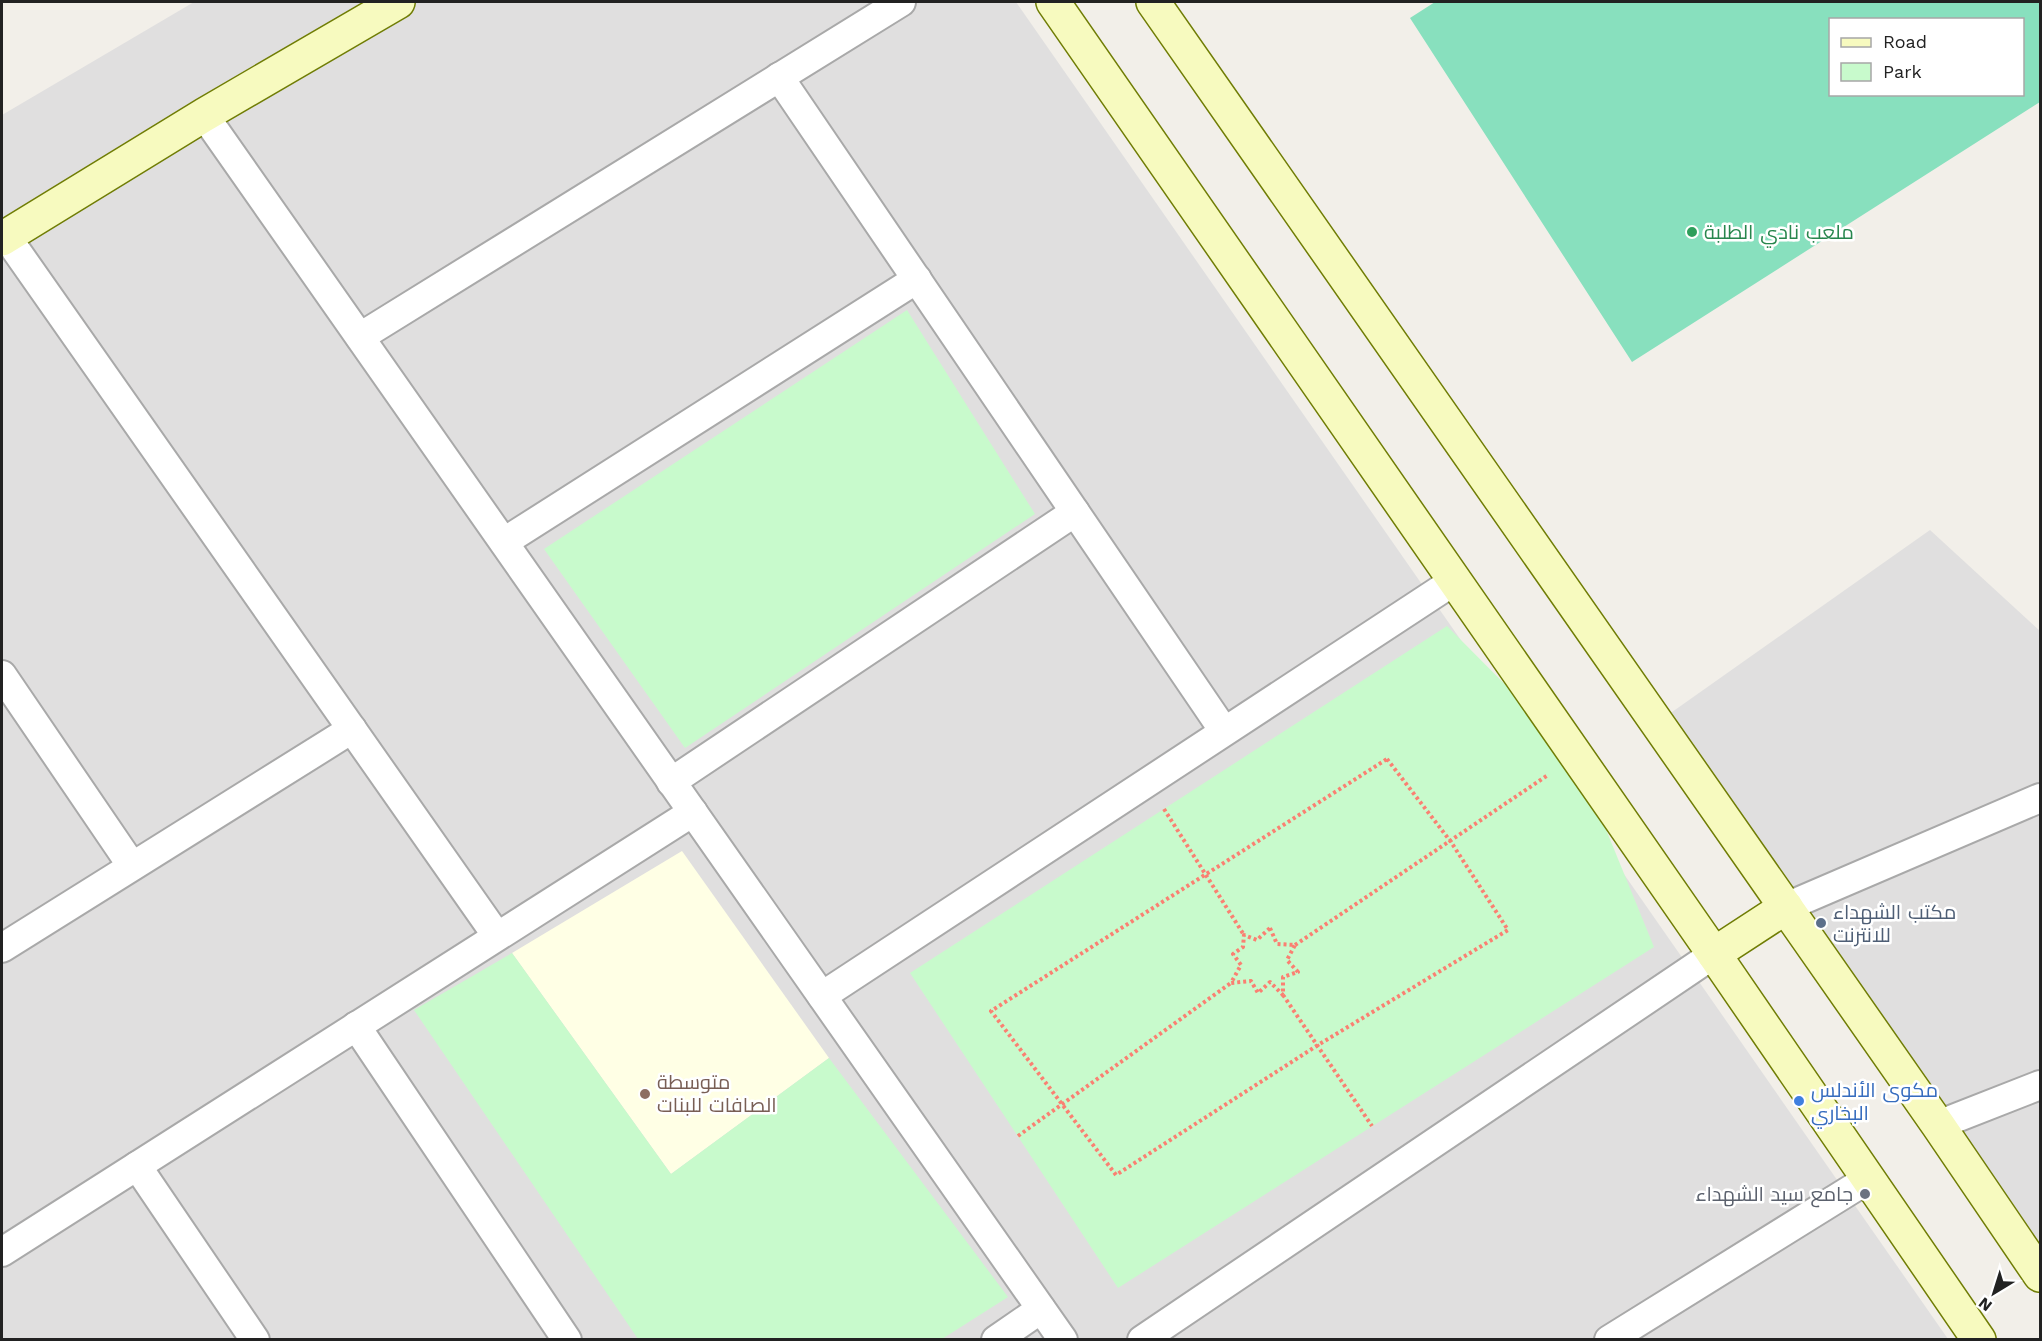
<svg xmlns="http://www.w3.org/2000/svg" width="2042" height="1341" viewBox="0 0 2042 1341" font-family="'Work Sans',Cairo,sans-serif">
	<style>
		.residential { fill: #e0dfdf }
		.education { fill: #ffffe5 }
		.park { fill: #c8facc }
		.pitch { fill: #88e0be; fill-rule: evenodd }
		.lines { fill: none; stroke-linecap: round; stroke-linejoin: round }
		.street-casing { stroke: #a9a9a9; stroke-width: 32 }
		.secondary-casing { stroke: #707d05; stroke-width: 36 }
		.path { stroke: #fa8072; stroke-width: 4; stroke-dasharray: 3 3; stroke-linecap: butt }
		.street { stroke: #fff; stroke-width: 28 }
		.secondary { stroke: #f7fabf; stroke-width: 33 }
		.leisure-dot { fill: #2e9e5b; stroke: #fff; stroke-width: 2 }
		.service-dot { fill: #5c6f8a; stroke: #fff; stroke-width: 2 }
		.education-dot { fill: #8d6e63; stroke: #fff; stroke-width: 2 }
		.shop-dot { fill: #3f7fe0; stroke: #fff; stroke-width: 2 }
		.worship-dot { fill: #6b7280; stroke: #fff; stroke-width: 2 }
		.labels { text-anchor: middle; stroke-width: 5; stroke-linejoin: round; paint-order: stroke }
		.leisure-label { font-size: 20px; fill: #27864d; stroke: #fff; text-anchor: start }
		.service-label { font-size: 20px; fill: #4e5e75; stroke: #fff; text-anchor: start }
		.education-label { font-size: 20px; fill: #785e54; stroke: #fff; text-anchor: start }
		.shop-label { font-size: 20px; fill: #366cbe; stroke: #fff; text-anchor: start }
		.worship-label { font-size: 20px; fill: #5b616d; stroke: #fff; text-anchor: end }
	</style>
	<rect width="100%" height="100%" fill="#f2efe9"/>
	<!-- residential -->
	<g class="residential">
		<polygon points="194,2 1016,2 1948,1339 2,1339 2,115"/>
		<polygon points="1930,530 2040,631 2040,1282 1648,729"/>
	</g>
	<!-- education -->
	<polygon class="education" points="682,851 829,1058 671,1174 512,953"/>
	<!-- park -->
	<g class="park">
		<polygon points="907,310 1035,514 685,748 544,549"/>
		<polygon points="1447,626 1576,756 1654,947 1118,1288 910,973"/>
		<polygon points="512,953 671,1174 829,1058 1008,1297 942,1339 638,1339 414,1010"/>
	</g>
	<!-- pitch -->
	<path class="pitch" d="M1435,2H2040V102L1632,362L1410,18ZM1830,20H2022V94H1830Z"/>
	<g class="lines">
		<defs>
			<g id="street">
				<polyline points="779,77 1224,731"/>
				<polyline points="204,115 1063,1340"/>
				<polyline points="6,236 497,936"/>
				<polyline points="360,337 901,2"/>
				<polyline points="504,542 917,279"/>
				<polyline points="2,675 132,866"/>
				<polyline points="671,782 1075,512"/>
				<polyline points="1786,907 2040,798"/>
				<polyline points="2,948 352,729"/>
				<polyline points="822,996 1454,581"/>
				<polyline points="356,1026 567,1340"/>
				<polyline points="1938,1125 2040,1085"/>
				<polyline points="137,1166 255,1340"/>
				<polyline points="2,1252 693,812"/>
				<polyline points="996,1340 1041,1309"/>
				<polyline points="1142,1340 1714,954"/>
				<polyline points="1609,1340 1868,1179"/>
			</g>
			<g id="secondary">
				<polyline points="1053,2 1714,954 1979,1340"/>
				<polyline points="1153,2 1938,1125 2040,1275"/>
				<polyline points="2,239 204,115 398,2"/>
				<polyline points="1714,954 1786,907"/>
			</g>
		</defs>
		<!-- street casing -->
		<use href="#street" class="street-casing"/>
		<!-- secondary casing -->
		<use href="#secondary" class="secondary-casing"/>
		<!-- path -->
		<g class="path">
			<polygon points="1387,759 1451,842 1508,930 1318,1045 1116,1175 991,1011"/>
			<polyline points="1164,809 1244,935"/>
			<polygon points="1270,928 1277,944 1295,945 1287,960 1298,972 1283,977 1283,995 1270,982 1258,993 1251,981 1231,983 1241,965 1233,954 1243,947 1244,935 1257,940"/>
			<polyline points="1295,945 1548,775"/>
			<polyline points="1283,995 1372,1126"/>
			<polyline points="1018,1136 1231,983"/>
		</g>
		<!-- street -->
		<use href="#street" class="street"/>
		<!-- secondary -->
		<use href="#secondary" class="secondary"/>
	</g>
	<!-- markers -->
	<circle class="leisure-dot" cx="1692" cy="232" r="6"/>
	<circle class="service-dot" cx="1821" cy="923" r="6"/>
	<circle class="education-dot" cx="645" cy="1094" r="6"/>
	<circle class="shop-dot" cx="1799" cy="1101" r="6"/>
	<circle class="worship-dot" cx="1865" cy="1194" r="6"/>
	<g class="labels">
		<!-- leisure labels -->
		<g class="leisure-label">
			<text x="1704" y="239">ملعب نادي الطلبة</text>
		</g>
		<!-- service labels -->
		<g class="service-label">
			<text x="1833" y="919">مكتب الشهداء<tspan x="1833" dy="23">للانترنت</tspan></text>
		</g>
		<!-- education labels -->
		<g class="education-label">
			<text x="657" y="1089">متوسطة<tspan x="657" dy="23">الصافات للبنات</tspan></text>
		</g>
		<!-- shop labels -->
		<g class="shop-label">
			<text x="1811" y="1097">مكوى الأندلس<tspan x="1811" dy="23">البخاري</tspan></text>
		</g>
		<!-- worship labels -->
		<g class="worship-label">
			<text x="1853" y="1201">جامع سيد الشهداء</text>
		</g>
	</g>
	<!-- border -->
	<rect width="2042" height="1341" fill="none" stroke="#222222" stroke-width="6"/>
	<!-- legend -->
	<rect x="1829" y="18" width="195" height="78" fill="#ffffff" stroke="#a7a7a7" stroke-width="1.5"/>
	<rect x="1841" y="38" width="30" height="9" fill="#f7fabf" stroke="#a7a7a7" stroke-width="1.5"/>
	<text x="1883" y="48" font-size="18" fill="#222222">Road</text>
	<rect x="1841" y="63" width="30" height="18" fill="#c8facc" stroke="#a7a7a7" stroke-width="1.5"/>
	<text x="1883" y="78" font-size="18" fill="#222222">Park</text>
	<!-- north arrow -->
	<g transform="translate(1994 1293) rotate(218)" stroke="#ffffff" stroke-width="4.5" paint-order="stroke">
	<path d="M0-4.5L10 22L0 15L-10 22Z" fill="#222222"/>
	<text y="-9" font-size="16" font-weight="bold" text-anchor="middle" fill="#222222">N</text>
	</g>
</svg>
